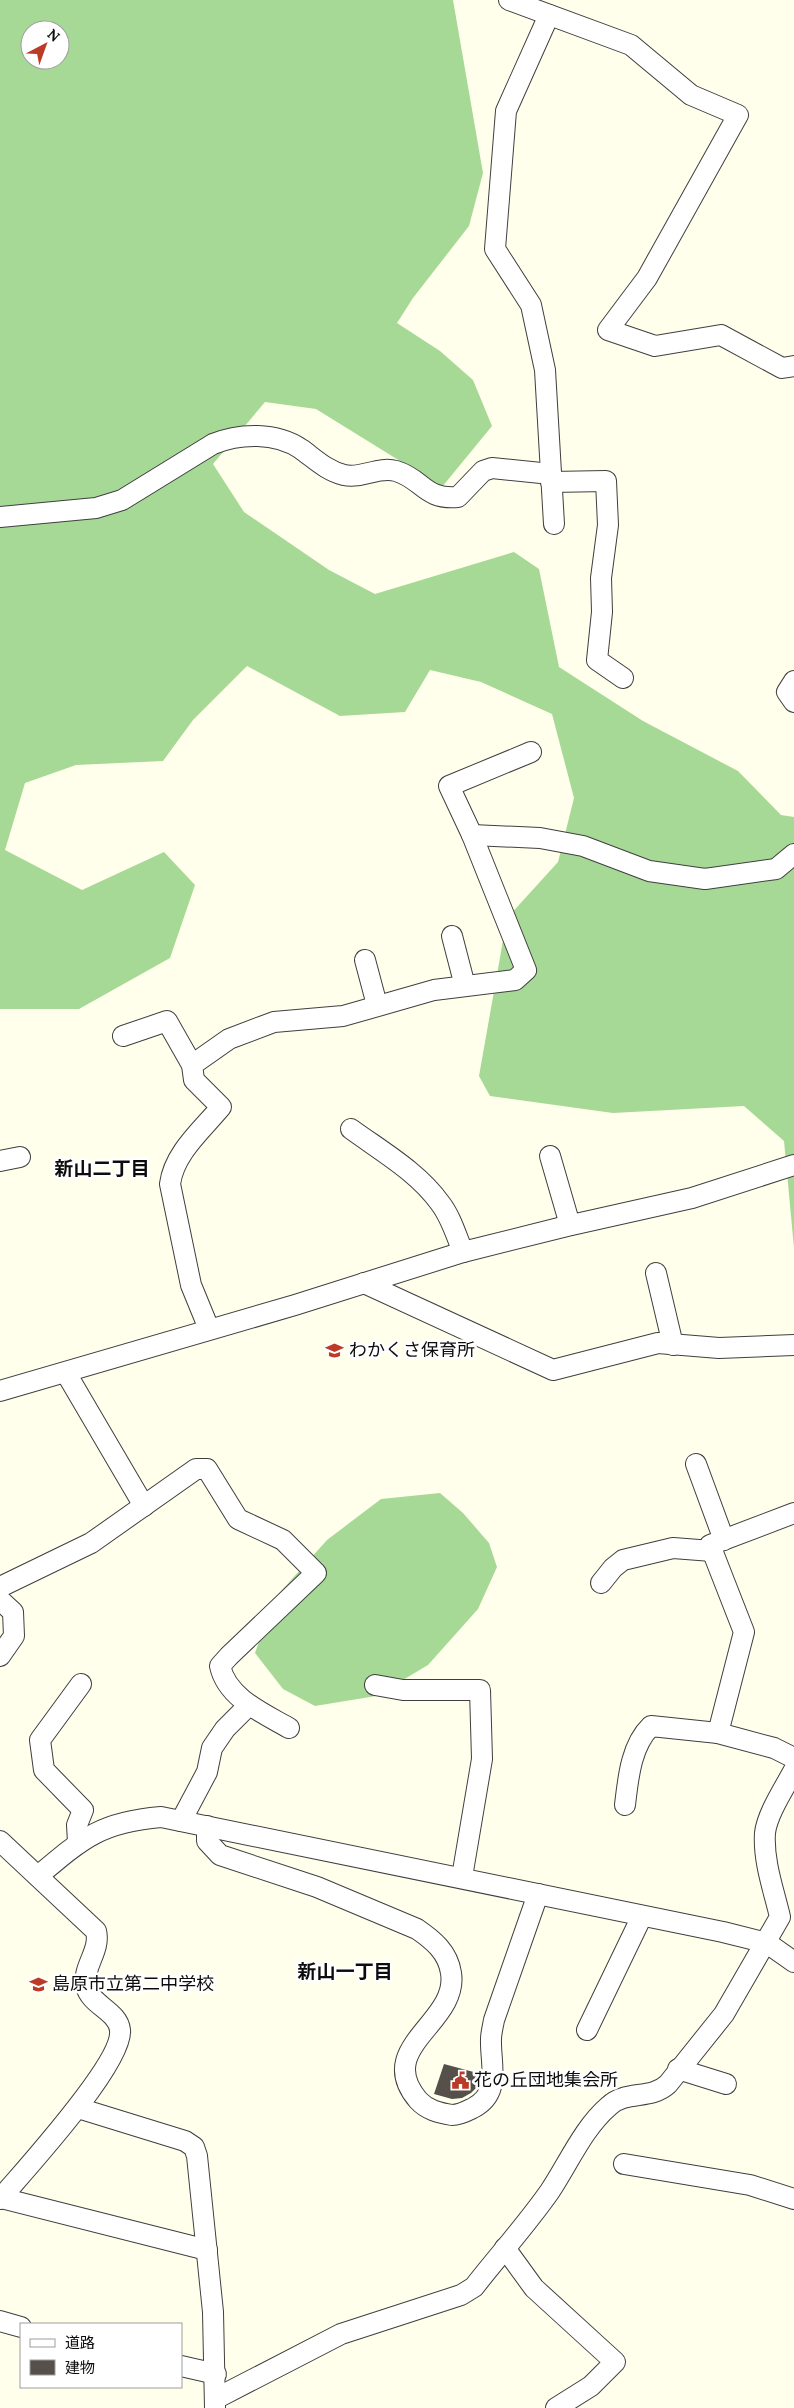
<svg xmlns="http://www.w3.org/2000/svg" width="794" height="2408" viewBox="0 0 794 2408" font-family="Lora,'Noto Sans JP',serif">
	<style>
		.forest { fill: #a7d996; fill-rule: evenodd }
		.building { fill: #555049 }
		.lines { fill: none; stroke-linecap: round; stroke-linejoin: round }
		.minor-casing { stroke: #3f3f3f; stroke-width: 22 }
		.minor { stroke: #fff; stroke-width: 20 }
		.labels { text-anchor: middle; stroke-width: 5; stroke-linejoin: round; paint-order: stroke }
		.poi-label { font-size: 18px; fill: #0c0c0c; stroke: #fff; text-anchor: start }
		.neighbourhood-label { font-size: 19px; font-weight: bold; fill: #0c0c0c; stroke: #fff }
	</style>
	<rect width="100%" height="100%" fill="#ffffec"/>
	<!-- forest -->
	<g class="forest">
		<path d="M0,0H453L483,173L469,226L413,298L397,323L440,351L473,380L492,426L442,487L316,409L265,402L213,464L244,512L329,570L375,594L514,552L539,569L559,667L643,721L738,771L781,815L794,817V1248L784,1141L744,1106L613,1113L490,1096L479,1076L507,918L558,862L574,798L552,714L481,682L430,670L405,712L340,716L247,666L193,720L163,761L76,765L25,783L5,850L82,890L164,852L195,885L170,958L79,1009H0ZM30,30H60V60H30Z"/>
		<polygon points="440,1493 463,1513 489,1543 497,1567 478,1609 428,1665 376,1696 315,1706 283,1689 255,1653 274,1599 327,1540 381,1499"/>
	</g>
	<!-- building -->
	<polygon class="building" points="444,2064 481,2074 479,2085 471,2093 462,2098 452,2099 434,2094"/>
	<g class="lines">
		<defs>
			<g id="minor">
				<polyline points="509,0 631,45 691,95 738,115 647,278 608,330 655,346 721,335 782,368 794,366"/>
				<polyline points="549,15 506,111 495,249 531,305 545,370 554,524"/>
				<polyline points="551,482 606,481 608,525 601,578 602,612 597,660 623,678"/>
				<path d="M0,517L96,508L122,500L213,444C240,433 276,432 301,449C315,459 327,471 344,475C362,479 378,466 396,471C423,479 424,500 458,497L483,471L492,468L551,474"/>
				<polyline points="794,681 787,692 794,702"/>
				<polyline points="472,835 540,838 583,846 649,871 705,879 776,869 794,854"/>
				<polyline points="452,936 465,986"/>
				<polyline points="365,960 377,1005"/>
				<path d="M123,1036L167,1021L192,1065L194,1080L221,1107C202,1130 174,1153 170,1184L191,1285L209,1329"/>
				<polyline points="192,1065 229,1039 274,1022 343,1016 434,990 515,980 526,970 472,835 449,786 531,752"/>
				<path d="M351,1129C381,1151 418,1172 440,1203C451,1217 456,1235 463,1252"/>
				<polyline points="550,1156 570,1225"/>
				<polyline points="0,1161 20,1157"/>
				<polyline points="656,1273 673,1345"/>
				<polyline points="364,1283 553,1370 658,1343 719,1348 794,1345"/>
				<polyline points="66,1373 144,1506"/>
				<polyline points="0,1391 295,1305 463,1252 567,1226 692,1198 794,1165"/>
				<polyline points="696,1464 724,1540"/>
				<polyline points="794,1513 710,1545 744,1632 718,1733 774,1748 794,1758"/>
				<polyline points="601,1583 613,1568 623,1560 673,1548 712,1551"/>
				<path d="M0,1587L91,1543L196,1469H207L238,1519L283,1540L316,1573L229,1656L220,1666C227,1698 263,1713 289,1728"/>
				<polyline points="0,1600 13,1612 14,1636 0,1656"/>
				<polyline points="375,1685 403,1690 480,1690 482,1759 462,1877"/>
				<path d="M625,1805C628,1779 631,1745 651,1726L718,1733"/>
				<polyline points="181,1821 207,1772 212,1748 225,1729 249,1705"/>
				<path d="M207,1826V1841L220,1855L317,1887L417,1929C433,1940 448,1952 451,1973C459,2023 373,2047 418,2100C427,2110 439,2113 452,2115C460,2115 467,2111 473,2108C502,2093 490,2064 491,2039C491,2033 493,2026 494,2020L538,1894"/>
				<path d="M0,1841L96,1931C101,1951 82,1967 86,1986C90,2005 118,2011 120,2030C124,2062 24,2171 0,2199"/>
				<polyline points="78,1842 77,1825 83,1810 44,1770 40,1740 81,1684"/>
				<path d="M38,1876C83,1838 101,1822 161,1817L723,1932L767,1943L794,1962"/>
				<polyline points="587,2030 642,1916"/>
				<polyline points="678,2069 726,2084"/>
				<polyline points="78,2108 185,2141 194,2147 197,2156 213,2312 215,2408"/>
				<polyline points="624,2164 750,2185 794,2199"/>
				<polyline points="1,2198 207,2250"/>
				<polyline points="505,2248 534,2288 615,2362 591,2386 556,2408"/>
				<polyline points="0,2321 21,2327"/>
				<polyline points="181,2366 216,2374"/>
				<path d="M217,2398L341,2334L461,2295L474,2287C499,2255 527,2224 550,2191C568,2164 584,2127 609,2106C626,2090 651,2100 668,2084L724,2014L780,1917C774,1891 763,1861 765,1833C767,1814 785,1787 794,1770"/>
			</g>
		</defs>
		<!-- minor casing -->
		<use href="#minor" class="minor-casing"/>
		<!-- minor -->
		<use href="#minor" class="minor"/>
	</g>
	<!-- icons -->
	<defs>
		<symbol id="school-bare" viewBox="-9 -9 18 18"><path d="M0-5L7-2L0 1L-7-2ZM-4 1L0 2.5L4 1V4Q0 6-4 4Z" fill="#bb3b26" stroke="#fff" stroke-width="2.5" paint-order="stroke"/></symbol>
		<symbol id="civic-bare" viewBox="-9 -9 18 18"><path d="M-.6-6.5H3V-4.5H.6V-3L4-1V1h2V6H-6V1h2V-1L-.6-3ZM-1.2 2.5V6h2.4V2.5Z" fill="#bb3b26" stroke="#fff" stroke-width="2.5" paint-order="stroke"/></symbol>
	</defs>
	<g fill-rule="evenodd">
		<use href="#school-bare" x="322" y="1338" width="25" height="25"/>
		<use href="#school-bare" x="26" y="1972" width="25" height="25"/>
		<use href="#civic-bare" x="448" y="2068" width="25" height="25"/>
	</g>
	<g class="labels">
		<!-- poi labels -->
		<g class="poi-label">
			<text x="349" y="1356">わかくさ保育所</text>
			<text x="52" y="1990">島原市立第二中学校</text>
			<text x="474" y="2086">花の丘団地集会所</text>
		</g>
		<!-- neighbourhood labels -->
		<g class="neighbourhood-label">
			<text x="102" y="1175">新山二丁目</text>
			<text x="345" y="1978">新山一丁目</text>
		</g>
	</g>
	<!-- legend -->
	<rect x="20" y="2323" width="162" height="65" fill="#ffffff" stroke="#9e9e9e"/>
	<rect x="30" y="2339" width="25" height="8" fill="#ffffff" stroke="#9e9e9e"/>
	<text x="65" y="2348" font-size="15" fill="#0c0c0c">道路</text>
	<rect x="30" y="2360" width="25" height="15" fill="#555049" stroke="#9e9e9e"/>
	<text x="65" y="2373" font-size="15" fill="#0c0c0c">建物</text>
	<!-- north arrow -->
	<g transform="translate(45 45) rotate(41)"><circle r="24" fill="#ffffff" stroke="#9e9e9e"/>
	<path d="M0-4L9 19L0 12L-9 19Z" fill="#bb3b26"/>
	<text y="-8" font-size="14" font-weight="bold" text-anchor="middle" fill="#0c0c0c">N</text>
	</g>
</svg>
